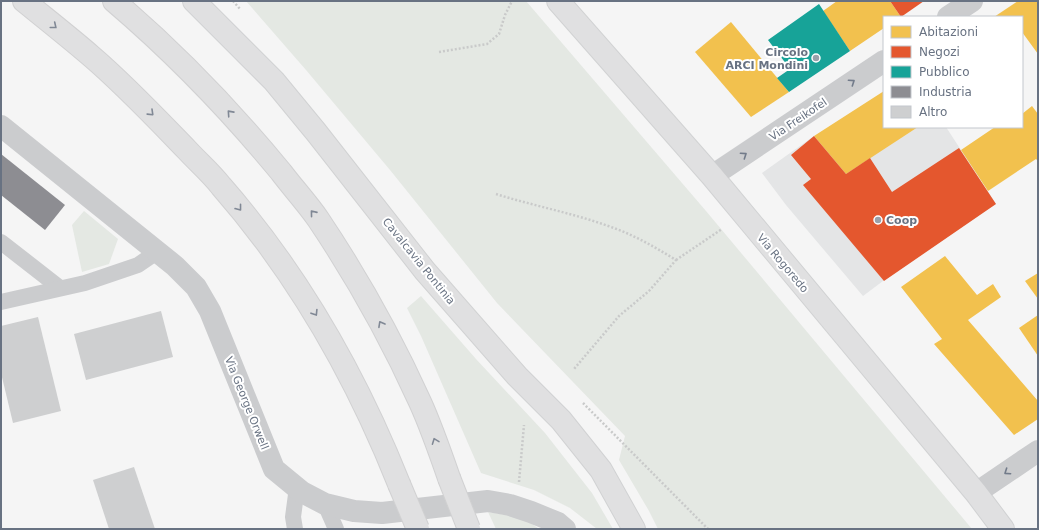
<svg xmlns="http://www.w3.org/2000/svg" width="1039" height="530" viewBox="0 0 1039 530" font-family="'DejaVu Sans',sans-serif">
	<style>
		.built { fill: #e4e5e6 }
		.green { fill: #e4e8e3 }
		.homes { fill: #f2c14e }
		.shops { fill: #e4572e }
		.public { fill: #17a398 }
		.industry { fill: #8d8d92 }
		.building { fill: #cecfd0 }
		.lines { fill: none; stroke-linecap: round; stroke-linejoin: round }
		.secondary-casing { stroke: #d1d2d3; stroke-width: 24 }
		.highway-casing { stroke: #d1d1d2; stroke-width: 24 }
		.path { stroke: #c9caca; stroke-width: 2.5; stroke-dasharray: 2 2; stroke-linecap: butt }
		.lane { stroke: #cbccce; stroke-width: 16 }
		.street { stroke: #cbccce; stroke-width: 22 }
		.secondary { stroke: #e0e0e1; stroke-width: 22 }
		.highway { stroke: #e0e0e1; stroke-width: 22 }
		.highway-bridge-casing { stroke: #d1d1d2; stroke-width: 24; stroke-linecap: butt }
		.highway-bridge { stroke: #e0e0e1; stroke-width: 22 }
		.oneway { stroke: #808895 }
		.oneway2 { stroke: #727b8a }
		.poi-dot { fill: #99a0aa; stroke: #fff; stroke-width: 1.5 }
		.labels { text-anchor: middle; stroke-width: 4; stroke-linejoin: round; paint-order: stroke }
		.poi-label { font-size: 11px; font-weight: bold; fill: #687282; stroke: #fff; text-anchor: end }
		.street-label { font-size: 11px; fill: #687282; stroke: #fff }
	</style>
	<rect width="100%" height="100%" fill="#f5f5f5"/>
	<!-- built -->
	<polygon class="built" points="918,127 946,127 996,204 891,275 863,296 786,205 762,173 814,136 846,173"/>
	<!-- green -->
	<g class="green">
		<polygon points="246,1 526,1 706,211 972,529 658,529 649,511 619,460 625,436 497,303 390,170 306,70"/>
		<polygon points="84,211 118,239 109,264 82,272 72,225"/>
		<polygon points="421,296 476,359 545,433 592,493 613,529 597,529 570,508 534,490 481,473 421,336 407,308"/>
		<polygon points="488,512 524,518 539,529 496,529"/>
	</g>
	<!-- homes -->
	<g class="homes">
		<polygon points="837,1 890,1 901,17 884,17 884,28 850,51 823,11"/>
		<polygon points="1018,1 1038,1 1038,54 1022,32 1022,17 994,17"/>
		<polygon points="731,22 789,92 751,117 695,52"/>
		<polygon points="884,91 884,127 918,127 846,174 814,136"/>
		<polygon points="1032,106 1038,114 1038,161 1036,159 988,191 961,150 995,127 1022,127 1022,114"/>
		<polygon points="945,256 977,295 993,284 1001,297 968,320 1038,401 1038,419 1014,435 934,344 942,339 901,287"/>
		<polygon points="1038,273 1038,299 1025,281"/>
		<polygon points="1038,315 1038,356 1019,328"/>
	</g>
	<!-- shops -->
	<g class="shops">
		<polygon points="890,1 924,1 901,17"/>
		<polygon points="814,136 846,174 870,158 892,192 959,148 996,204 884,281 803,185 811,179 791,155"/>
	</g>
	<!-- public -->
	<polygon class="public" points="819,4 850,51 789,92 777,78 790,69 768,40"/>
	<!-- industry -->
	<polygon class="industry" points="1,154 65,205 45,230 1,195"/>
	<!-- building -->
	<g class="building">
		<polygon points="161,311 173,357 86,380 74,334"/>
		<polygon points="38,317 61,411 13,423 1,373 1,326"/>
		<polygon points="134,467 155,529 109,529 93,480"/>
	</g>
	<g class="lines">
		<defs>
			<g id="secondary">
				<polyline points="194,1 274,81 316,132 425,271 517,376 561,420 601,470 634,529"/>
				<polyline points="558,1 712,176 976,493 1003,529"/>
			</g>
			<g id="highway">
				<path d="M24,1C46,19 69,37 91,56C125,85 156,118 187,150C198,162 211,173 221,186C298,274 356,376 399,484"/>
				<path d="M114,1C175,53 230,110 281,172C293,188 307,203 318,219C357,277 391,338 420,402C431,426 440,452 449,478"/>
			</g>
		</defs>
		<!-- secondary casing -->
		<use href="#secondary" class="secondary-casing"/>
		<!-- highway casing -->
		<use href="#highway" class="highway-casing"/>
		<!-- path -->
		<g class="path">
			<polyline points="233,1 240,9"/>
			<polyline points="439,52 487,44 499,34 505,15 512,1"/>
			<path d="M496,194C534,206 573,213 611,227C634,235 655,247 676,260L649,291L619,316L574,369"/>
			<polyline points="676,260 722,229"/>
			<polyline points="583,403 708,529"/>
			<polyline points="519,482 524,425"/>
		</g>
		<!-- lane -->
		<g class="lane">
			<polyline points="1,242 60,288"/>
			<polyline points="1,302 85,283 138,265 157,252"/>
			<polyline points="325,504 336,529"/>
			<polyline points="295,529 293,517 297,487"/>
		</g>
		<!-- street -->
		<g class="street">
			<polyline points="948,17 972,1"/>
			<polyline points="1,126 175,266 196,287 210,311 274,469 302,492 325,504 354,511 382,513 488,501 510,505 531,512 558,523 565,529"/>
			<polyline points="712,176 884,61"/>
			<polyline points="976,493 1038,451"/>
		</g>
		<!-- secondary -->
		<use href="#secondary" class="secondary"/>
		<!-- highway -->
		<use href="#highway" class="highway"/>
		<defs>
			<g id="highway-bridge">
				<polyline points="449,478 469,529"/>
				<polyline points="399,484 418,529"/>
			</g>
		</defs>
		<!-- highway-bridge casing -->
		<use href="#highway-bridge" class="highway-bridge-casing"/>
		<!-- highway-bridge -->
		<use href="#highway-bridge" class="highway-bridge"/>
	</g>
	<!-- one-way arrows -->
	<defs><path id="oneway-chevron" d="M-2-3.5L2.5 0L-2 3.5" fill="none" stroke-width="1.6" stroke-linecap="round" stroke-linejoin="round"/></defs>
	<g class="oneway">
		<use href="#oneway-chevron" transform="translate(54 26) rotate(39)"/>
		<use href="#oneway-chevron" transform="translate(151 113) rotate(44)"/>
		<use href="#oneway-chevron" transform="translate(230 113) rotate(-132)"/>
		<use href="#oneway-chevron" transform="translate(239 208) rotate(52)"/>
		<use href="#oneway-chevron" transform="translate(313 213) rotate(-129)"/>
		<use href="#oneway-chevron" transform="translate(315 313) rotate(58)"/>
		<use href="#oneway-chevron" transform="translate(381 324) rotate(-119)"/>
		<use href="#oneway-chevron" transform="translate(435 441) rotate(-111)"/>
	</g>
	<g class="oneway2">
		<use href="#oneway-chevron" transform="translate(852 82) rotate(-34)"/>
		<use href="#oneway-chevron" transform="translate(744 155) rotate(-34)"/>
		<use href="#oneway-chevron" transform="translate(1007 472) rotate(146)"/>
	</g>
	<!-- markers -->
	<g class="poi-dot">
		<circle cx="816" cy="58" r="4"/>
		<circle cx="878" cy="220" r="4"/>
	</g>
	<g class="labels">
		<!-- poi labels -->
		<g class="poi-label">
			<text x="808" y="56">Circolo<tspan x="808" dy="13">ARCI Mondini</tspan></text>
			<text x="886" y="224" text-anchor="start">Coop</text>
		</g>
		<!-- street labels -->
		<g class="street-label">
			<text transform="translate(798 119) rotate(-34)" y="4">Via Freikofel</text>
			<text transform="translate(419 261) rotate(51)" y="4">Cavalcavia Pontinia</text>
			<text transform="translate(783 263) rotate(50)" y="4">Via Rogoredo</text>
			<text transform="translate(247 403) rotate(68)" y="4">Via George Orwell</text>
		</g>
	</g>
	<!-- border -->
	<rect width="1039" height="530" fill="none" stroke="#687282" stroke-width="4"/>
	<!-- legend -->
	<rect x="883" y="16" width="140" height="112" fill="#ffffff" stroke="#c3c7cd"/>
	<rect x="891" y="26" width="20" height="12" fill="#f2c14e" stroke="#c3c7cd"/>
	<text x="919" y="36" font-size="12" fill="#687282">Abitazioni</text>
	<rect x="891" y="46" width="20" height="12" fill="#e4572e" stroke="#c3c7cd"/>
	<text x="919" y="56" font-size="12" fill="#687282">Negozi</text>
	<rect x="891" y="66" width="20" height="12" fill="#17a398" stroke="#c3c7cd"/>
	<text x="919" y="76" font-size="12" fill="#687282">Pubblico</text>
	<rect x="891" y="86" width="20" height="12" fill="#8d8d92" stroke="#c3c7cd"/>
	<text x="919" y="96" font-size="12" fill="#687282">Industria</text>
	<rect x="891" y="106" width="20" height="12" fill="#cecfd0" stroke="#c3c7cd"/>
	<text x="919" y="116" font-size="12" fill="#687282">Altro</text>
</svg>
